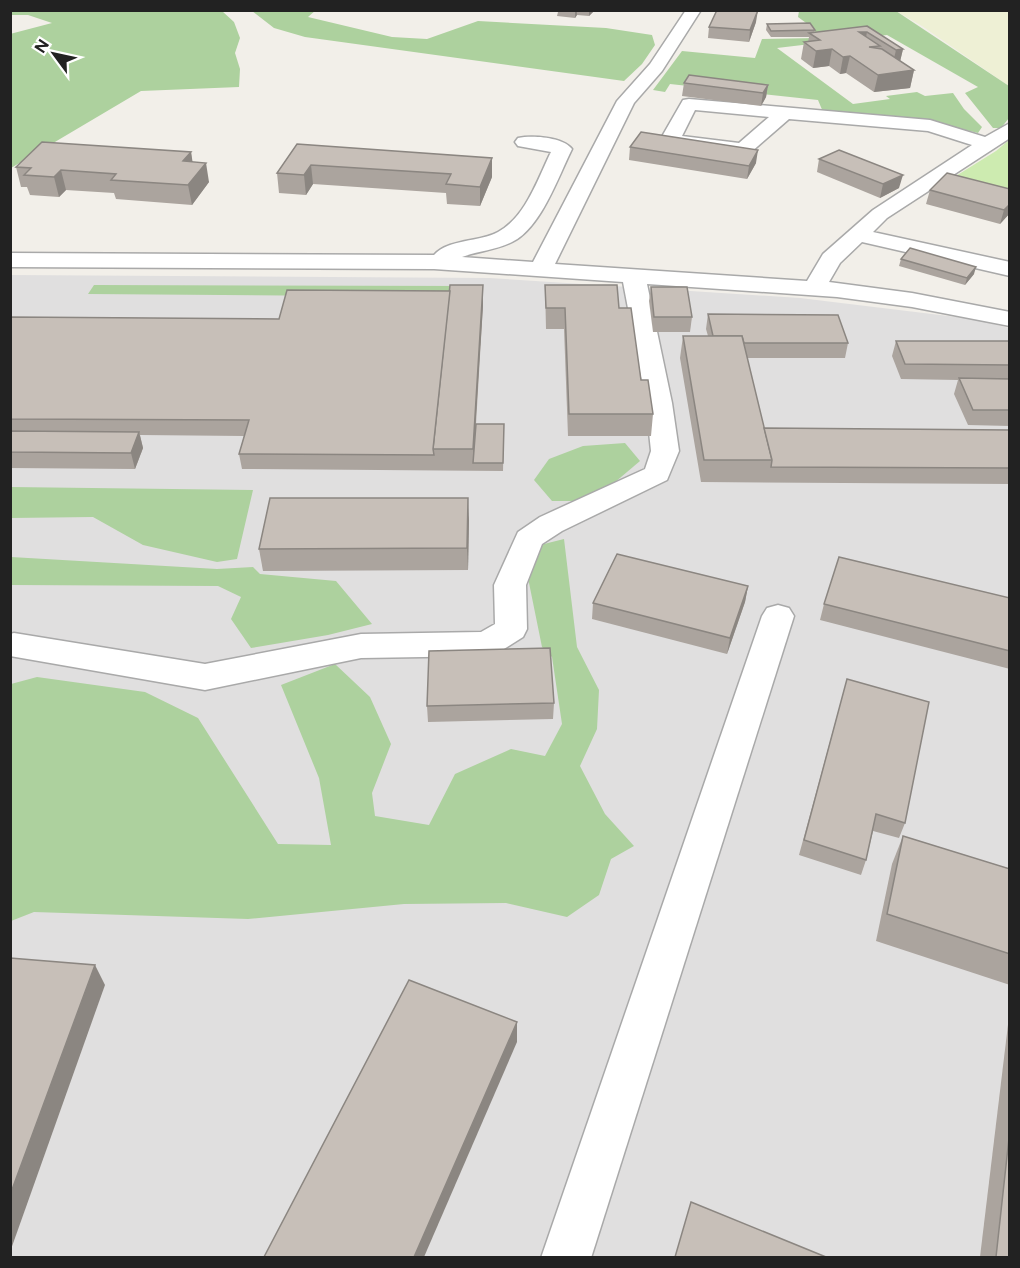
<svg xmlns="http://www.w3.org/2000/svg" width="1020" height="1268" viewBox="0 0 1020 1268" font-family="Figtree,sans-serif">
	<style>
		.residential { fill: #e0dfdf }
		.farmland { fill: #eef0d5 }
		.grass { fill: #cdebb0 }
		.forest { fill: #add19e }
		.lines { fill: none; stroke-linecap: round; stroke-linejoin: round }
		.minor-casing { stroke: #a9a9a9; stroke-width: 3 }
		.minor { fill: #fff; fill-rule: evenodd }
		.wall { fill: #aba49e }
		.shaded-wall { fill: #8b8681 }
		.building { fill: #c7bfb8; stroke: #8b8681; stroke-width: 1.5 }
	</style>
	<rect width="100%" height="100%" fill="#f2efe9"/>
	<!-- residential -->
	<polygon class="residential" points="11,275 489,278 800,298 973,319 1009,328 1009,1257 11,1258"/>
	<!-- farmland -->
	<polygon class="farmland" points="896,11 1009,11 1009,86 922,26"/>
	<!-- grass -->
	<polygon class="grass" points="1009,140 1009,195 951,179 996,151"/>
	<!-- forest -->
	<g class="forest">
		<polygon points="316,10 308,17 392,37 427,39 478,21 606,28 652,35 655,45 642,64 624,81 305,37 274,28 252,11 222,11 234,22 240,38 235,53 240,69 239,87 141,91 11,168 10,34 52,23 28,15 11,15 11,11"/>
		<polygon points="799,11 896,11 1009,86 1009,118 1001,128 993,128 965,93 978,87 887,35 777,48 853,104 890,99 886,96 917,92 925,96 953,93 964,109 982,127 978,133 937,123 823,112 818,100 670,84 665,92 653,90 682,51 755,58 762,39 817,38 813,28 798,17"/>
		<polygon points="94,285 469,286 472,297 88,294"/>
		<polygon points="625,443 640,461 614,483 581,501 552,501 534,480 549,459 583,446"/>
		<polygon points="10,487 11,487 253,490 237,559 217,562 143,545 93,517 11,518"/>
		<polygon points="564,539 577,647 599,690 597,729 580,766 605,814 634,846 611,859 599,895 567,917 506,903 404,904 248,919 34,912 11,921 11,684 37,677 145,692 198,718 278,844 331,845 319,778 281,685 335,664 370,697 391,744 372,793 375,816 429,825 455,774 511,749 545,756 562,724 552,657 542,647 528,578 532,547"/>
		<polygon points="11,557 217,569 253,567 260,574 336,581 372,624 328,635 251,648 231,619 241,597 218,586 11,585"/>
	</g>
	<g class="lines">
		<defs>
			<g id="minor">
				<path d="M686,10H701L662,71L634,103L555,264L807,281L823,254L873,210L972,145L928,131L789,119L750,153L743,155L663,144L660,140L683,100L689,99L930,120L985,137L1010,123V138L887,218L873,232L1010,262V276L862,242L840,263L829,282L912,293L1010,312V326L912,307L837,297L647,284L672,403L679,451L667,480L562,531L542,544L526,585L527,629L523,637L499,652L487,656L361,658L205,690L10,656V634L14,633L205,664L361,634L481,632L495,624L494,585L518,532L540,517L645,469L651,451L646,403L623,282L434,269L10,267V253L434,255C448,239 480,242 498,232C526,217 538,178 551,152L518,146L515,142L518,138C532,135 563,137 572,149C558,177 541,228 512,242C496,250 478,251 462,257L533,262L617,101L650,64ZM695,110L769,117L739,143L682,136Z"/>
				<polygon points="778,605 789,608 794,616 591,1258 541,1258 762,616 767,608"/>
			</g>
		</defs>
		<!-- minor casing -->
		<use href="#minor" class="minor-casing"/>
		<!-- minor -->
		<use href="#minor" class="minor"/>
	</g>
	<!-- wall -->
	<g class="wall">
		<polygon points="545,10 595,10 589,16 577,15 575,18 557,16 558,12"/>
		<polygon points="756,22 749,42 708,38 709,27"/>
		<polygon points="767,24 815,30 814,33 867,26 903,49 900,61 914,70 910,88 874,92 846,73 840,74 829,66 813,68 801,59 804,42 808,42 809,37 771,37 766,30"/>
		<polygon points="684,83 768,85 766,97 761,106 682,96"/>
		<polygon points="297,144 492,177 480,206 447,204 446,193 313,184 306,195 279,193 277,173"/>
		<polygon points="630,147 756,163 747,179 629,160"/>
		<polygon points="191,152 192,162 209,182 192,205 116,199 114,193 66,190 59,197 30,195 27,187 21,187 16,167"/>
		<polygon points="819,159 899,188 880,198 817,172"/>
		<polygon points="1010,189 1010,213 1000,224 926,204 930,190"/>
		<polygon points="901,259 974,274 965,285 899,266"/>
		<polygon points="545,285 619,308 641,380 653,414 651,436 568,436 564,329 546,329"/>
		<polygon points="651,287 692,317 690,332 653,332 649,301"/>
		<polygon points="483,305 476,424 504,424 503,471 242,469 239,454 244,436 140,435 143,448 135,469 10,468 10,317 279,319"/>
		<polygon points="708,314 848,343 845,358 747,358 764,428 1010,430 1010,484 701,482 680,358 683,336 708,336 706,329"/>
		<polygon points="896,341 1010,341 1010,426 968,425 954,394 958,380 901,379 892,356"/>
		<polygon points="469,520 468,570 263,571 259,549"/>
		<polygon points="748,586 745,602 727,654 592,619 593,603"/>
		<polygon points="1010,598 1010,669 820,620 824,604"/>
		<polygon points="847,679 905,823 899,838 873,831 866,860 861,875 799,855"/>
		<polygon points="554,703 553,719 428,722 427,706"/>
		<polygon points="903,836 1010,869 1010,985 876,941 892,864"/>
		<polygon points="1010,1008 1010,1257 980,1257"/>
	</g>
	<!-- shaded-wall -->
	<g class="shaded-wall">
		<polygon points="575,10 577,10 577,15 575,18"/>
		<polygon points="589,10 595,10 589,16"/>
		<polygon points="758,10 756,22 749,42 750,30"/>
		<polygon points="859,32 867,32 864,48"/>
		<polygon points="832,49 829,66 813,68 816,51"/>
		<polygon points="903,49 899,66 892,67 896,50"/>
		<polygon points="850,56 846,73 840,74 843,57"/>
		<polygon points="914,70 910,88 874,92 878,75"/>
		<polygon points="768,85 766,97 761,106 763,93"/>
		<polygon points="758,150 756,163 747,179 749,166"/>
		<polygon points="191,152 194,171 183,161"/>
		<polygon points="492,158 492,177 480,206 480,187"/>
		<polygon points="206,163 209,182 192,205 188,185"/>
		<polygon points="311,165 313,184 306,195 304,175"/>
		<polygon points="61,170 66,190 59,197 54,177"/>
		<polygon points="903,175 899,188 880,198 883,184"/>
		<polygon points="1010,204 1010,213 1000,224 1004,210"/>
		<polygon points="976,267 974,274 965,285 967,278"/>
		<polygon points="483,285 483,305 473,463 473,449"/>
		<polygon points="139,432 143,448 135,469 131,453"/>
		<polygon points="468,498 469,520 468,570 467,548"/>
		<polygon points="748,586 745,602 727,654 730,638"/>
		<polygon points="95,965 105,985 10,1252 10,1195"/>
		<polygon points="517,1022 517,1042 424,1257 414,1257"/>
	</g>
	<!-- building -->
	<g class="building">
		<polygon points="717,10 758,10 750,30 709,27"/>
		<polygon points="810,23 815,30 771,31 767,24"/>
		<polygon points="867,26 903,49 896,50 867,32 859,32 880,46 869,47 882,49 914,70 878,75 850,56 843,57 832,49 816,51 804,42 820,40 809,33"/>
		<polygon points="689,75 768,85 763,93 684,83"/>
		<polygon points="641,132 758,150 749,166 630,147"/>
		<polygon points="42,142 191,152 183,161 206,163 188,185 111,180 116,174 61,170 54,177 24,175 31,168 16,167"/>
		<polygon points="297,144 492,158 480,187 446,184 451,174 311,165 304,175 277,173"/>
		<polygon points="839,150 903,175 883,184 819,159"/>
		<polygon points="947,173 1010,189 1010,204 1004,210 930,190"/>
		<polygon points="910,248 976,267 967,278 901,259"/>
		<polygon points="450,285 483,285 473,449 433,449"/>
		<polygon points="545,285 617,285 619,308 631,308 641,380 648,380 653,414 569,414 565,308 546,308"/>
		<polygon points="651,287 687,287 692,317 654,317"/>
		<polygon points="287,290 450,291 433,449 434,455 239,454 249,420 10,419 10,317 279,319"/>
		<polygon points="708,314 838,315 848,343 744,343 742,336 713,336"/>
		<polygon points="683,336 742,336 772,460 704,460"/>
		<polygon points="896,341 1010,341 1010,365 905,364"/>
		<polygon points="959,378 1010,379 1010,410 973,410"/>
		<polygon points="476,424 504,424 503,463 473,463"/>
		<polygon points="764,428 1010,430 1010,468 771,467 772,460"/>
		<polygon points="10,431 139,432 131,453 10,452"/>
		<polygon points="270,498 468,498 467,548 259,549"/>
		<polygon points="617,554 748,586 730,638 593,603"/>
		<polygon points="839,557 1010,598 1010,651 824,604"/>
		<polygon points="550,648 554,703 427,706 429,651"/>
		<polygon points="847,679 929,702 905,823 876,814 866,860 804,840"/>
		<polygon points="903,836 1010,869 1010,954 887,914"/>
		<polygon points="10,958 95,965 10,1195"/>
		<polygon points="409,980 517,1022 414,1257 264,1257"/>
		<polygon points="1010,1129 1010,1257 996,1257"/>
		<polygon points="691,1202 826,1257 675,1257"/>
	</g>
	<!-- border -->
	<rect width="1020" height="1268" fill="none" stroke="#222222" stroke-width="24"/>
	<!-- north arrow -->
	<g transform="translate(54 54) rotate(303)" stroke="#ffffff" stroke-width="4.5" paint-order="stroke">
	<path d="M0-4.5L10 22L0 15L-10 22Z" fill="#222222"/>
	<text y="-9" font-size="16" font-weight="bold" text-anchor="middle" fill="#222222">N</text>
	</g>
</svg>
